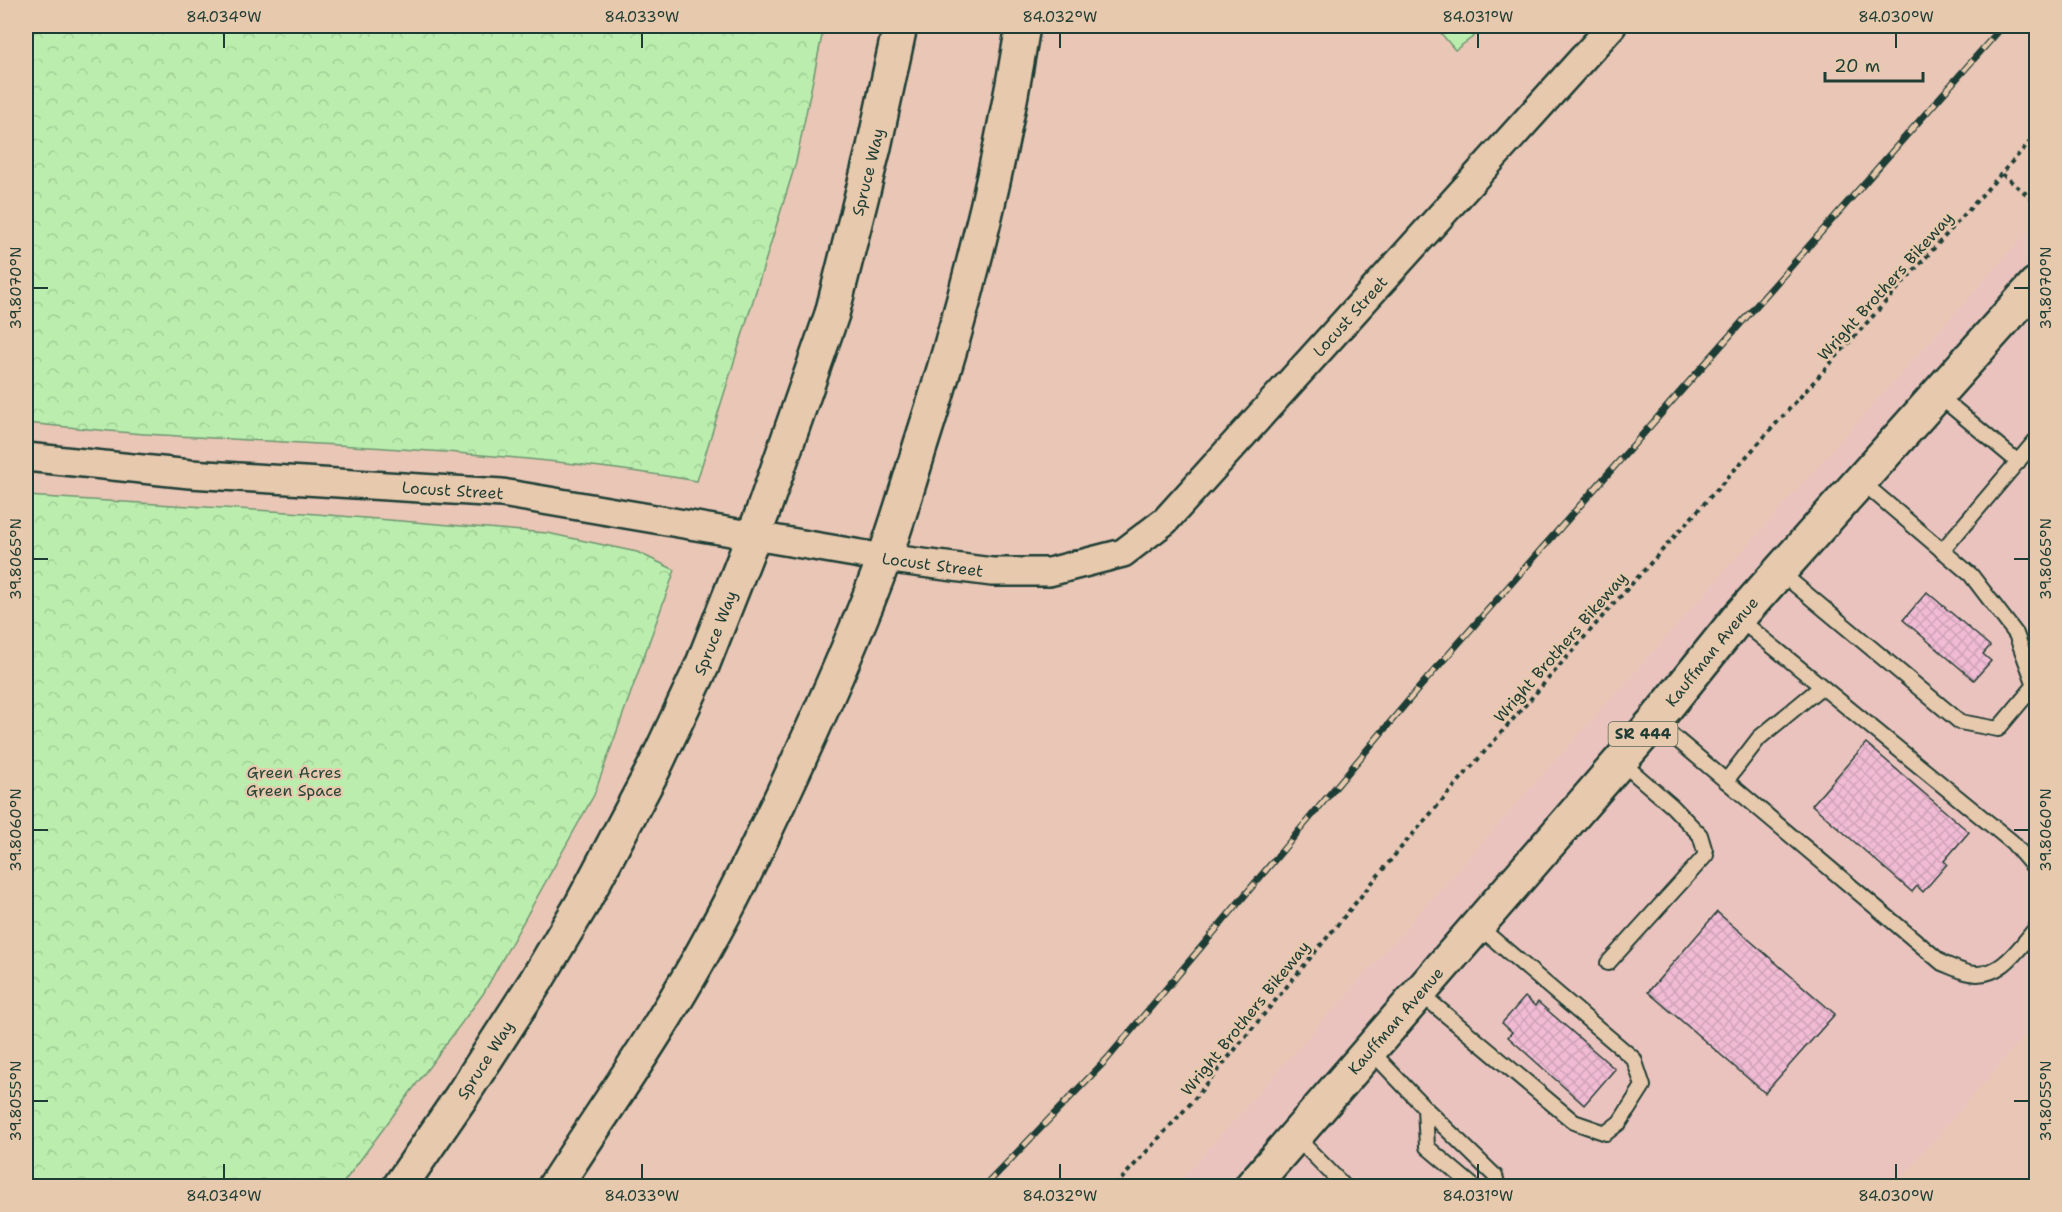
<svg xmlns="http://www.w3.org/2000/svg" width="2062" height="1212" viewBox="0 0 2062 1212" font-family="'Shantell Sans',sans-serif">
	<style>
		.built { fill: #ebc3be }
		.park { fill: url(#park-crowns); stroke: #6d9671; stroke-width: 1.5 }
		.pitch { fill: #bbeeae; stroke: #6d9671; stroke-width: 1.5 }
		.building { fill: url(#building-cross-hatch); stroke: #1f3d34; stroke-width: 1.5 }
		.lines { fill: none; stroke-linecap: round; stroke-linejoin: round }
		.lane-casing { stroke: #1f3d34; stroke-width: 18 }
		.street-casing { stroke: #1f3d34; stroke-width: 32 }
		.secondary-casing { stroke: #1f3d34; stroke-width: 38 }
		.primary-casing { stroke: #1f3d34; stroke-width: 38 }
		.path { stroke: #1f3d34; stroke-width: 4; stroke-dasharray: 4.5 4.5; stroke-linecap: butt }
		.lane { stroke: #e7c9ad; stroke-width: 14 }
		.street { stroke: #e7c9ad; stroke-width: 27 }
		.secondary { stroke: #e7c9ad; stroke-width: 33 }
		.primary { stroke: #e7c9ad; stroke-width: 33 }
		.rail-casing { stroke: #1f3d34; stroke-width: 7 }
		.rail { stroke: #e7c9ad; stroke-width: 4.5; stroke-dasharray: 14; stroke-linecap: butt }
		.ticks { fill: none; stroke: #1f3d34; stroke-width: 2 }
		.labels { text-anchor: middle; stroke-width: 4.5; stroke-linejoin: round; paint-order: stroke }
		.shield { fill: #e7c9ad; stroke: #5b6758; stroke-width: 1.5 }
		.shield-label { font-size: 15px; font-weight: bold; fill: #1f3d34 }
		.street-label { font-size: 16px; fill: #1f3d34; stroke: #e7c9ad }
		.park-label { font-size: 16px; fill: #27463a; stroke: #e7c9ad }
		.neatline { fill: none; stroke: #1f3d34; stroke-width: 2 }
		.ticks-label { font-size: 15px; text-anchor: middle; fill: #1f3d34 }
	</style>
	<defs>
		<pattern id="park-crowns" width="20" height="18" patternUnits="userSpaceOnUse" patternTransform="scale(1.5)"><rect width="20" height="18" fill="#bbeeae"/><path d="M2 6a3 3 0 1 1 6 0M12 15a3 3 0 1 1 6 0" fill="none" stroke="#a0cd96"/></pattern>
		<pattern id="building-cross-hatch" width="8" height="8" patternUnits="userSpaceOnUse" patternTransform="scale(1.5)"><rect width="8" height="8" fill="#f1bbd4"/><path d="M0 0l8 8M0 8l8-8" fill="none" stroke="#cea2b7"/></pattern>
	</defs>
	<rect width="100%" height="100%" fill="#e9c6b5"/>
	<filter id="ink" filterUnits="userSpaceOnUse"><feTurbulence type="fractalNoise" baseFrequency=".0167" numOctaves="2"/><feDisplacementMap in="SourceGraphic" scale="12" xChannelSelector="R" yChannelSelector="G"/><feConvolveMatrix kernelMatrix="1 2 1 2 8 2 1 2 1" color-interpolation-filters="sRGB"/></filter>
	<g filter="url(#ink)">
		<!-- built -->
		<polygon class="built" points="2036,222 2036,1023 1894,1186 1175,1186"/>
		<!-- park -->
		<g class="park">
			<path d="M26,26H824L796,162L697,481C520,451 340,446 162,435C116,433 71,427 26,423Z"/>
			<polygon points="26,496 304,513 547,533 637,552 675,570 594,795 483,994 341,1186 26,1186"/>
		</g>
		<!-- pitch -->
		<polygon class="pitch" points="1435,26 1488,26 1455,50"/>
		<!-- building -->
		<g class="building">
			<polygon points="1927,592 1990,646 1983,654 1991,661 1974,680 1903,620"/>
			<polygon points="1866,743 1969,832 1944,861 1947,864 1923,892 1917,886 1912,892 1812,805"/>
			<polygon points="1717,912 1835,1014 1765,1093 1648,992"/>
			<polygon points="1525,997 1535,1006 1538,1002 1615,1069 1584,1105 1508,1037 1512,1032 1502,1023"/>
		</g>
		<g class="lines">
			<defs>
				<g id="lane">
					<polyline points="1938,395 2018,462"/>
					<polyline points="1942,551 2036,440"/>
					<polyline points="1780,572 1960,722 1998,729 2035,685 2016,634 1971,575 1862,482"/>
					<polyline points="1738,618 2012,842 2036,870"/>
					<path d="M1655,721L1942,963C1950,966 1960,971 1969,973C2000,980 2019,948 2036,928"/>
					<polyline points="1726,781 1759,738 1821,687"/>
					<polyline points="1608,963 1706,855 1700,835 1672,806 1620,761"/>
					<polyline points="1420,993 1574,1122 1606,1133 1620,1122 1643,1086 1634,1059 1478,926"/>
					<polyline points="1370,1050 1425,1108 1495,1176 1498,1186"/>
					<polyline points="1425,1108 1427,1147 1473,1186"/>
					<polyline points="1296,1137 1344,1186"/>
				</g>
				<g id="street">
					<path id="s1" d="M26,457L190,474L502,493L884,558L992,572H1049L1123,553L1165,521L1612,26"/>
				</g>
				<g id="secondary">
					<path id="s2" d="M400,1186L461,1097L536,981L582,904L654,768L702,666L762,514L832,314L874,147L900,26"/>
					<path d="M555,1186C609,1103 666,1022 713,934C738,890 759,843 781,798C818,719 854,640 884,559C897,523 908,487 919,450C964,312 1000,169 1023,26"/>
				</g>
				<g id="primary">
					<path id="s3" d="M1252,1186L1655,721L1738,618L2036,284"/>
				</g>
			</defs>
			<!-- lane casing -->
			<use href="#lane" class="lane-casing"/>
			<!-- street casing -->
			<use href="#street" class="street-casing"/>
			<!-- secondary casing -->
			<use href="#secondary" class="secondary-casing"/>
			<!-- primary casing -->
			<use href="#primary" class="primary-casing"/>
			<!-- path -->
			<g class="path">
				<polyline points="2002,174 2036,202"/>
				<polyline points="1115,1186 1191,1103 1399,850 1602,617 2036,135"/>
			</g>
			<!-- lane -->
			<use href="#lane" class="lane"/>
			<!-- street -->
			<use href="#street" class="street"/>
			<!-- secondary -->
			<use href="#secondary" class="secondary"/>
			<!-- primary -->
			<use href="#primary" class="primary"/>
			<defs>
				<polyline id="rail" points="985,1186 1108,1058 1419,688 2003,26"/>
			</defs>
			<!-- rail casing -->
			<use href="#rail" class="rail-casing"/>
			<!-- rail -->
			<use href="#rail" class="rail"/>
		</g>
	</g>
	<!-- ticks -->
	<path class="ticks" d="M224,33V48M642,33V48M1060,33V48M1478,33V48M1896,33V48M33,288H48M2014,288H2029M33,559H48M2014,559H2029M33,830H48M2014,830H2029M33,1101H48M2014,1101H2029M224,1164V1179M642,1164V1179M1060,1164V1179M1478,1164V1179M1896,1164V1179"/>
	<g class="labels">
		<!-- shield labels -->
		<rect class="shield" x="1608.5" y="722" width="69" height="24" rx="4.5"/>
		<g class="shield-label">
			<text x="1643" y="739">SR 444</text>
		</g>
		<!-- street labels -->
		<g class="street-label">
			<text dy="6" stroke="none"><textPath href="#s2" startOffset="1124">Spruce Way</textPath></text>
			<text transform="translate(1885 286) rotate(-48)" y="6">Wright Brothers Bikeway</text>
			<text dy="6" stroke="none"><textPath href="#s1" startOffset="1436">Locust Street</textPath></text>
			<text dy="6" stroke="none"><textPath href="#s1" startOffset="428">Locust Street</textPath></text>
			<text dy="6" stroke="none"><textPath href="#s1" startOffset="914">Locust Street</textPath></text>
			<text dy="6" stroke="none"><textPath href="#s2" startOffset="638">Spruce Way</textPath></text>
			<text transform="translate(1560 647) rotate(-49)" y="6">Wright Brothers Bikeway</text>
			<text dy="6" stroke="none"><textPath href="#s3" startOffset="705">Kauffman Avenue</textPath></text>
			<text transform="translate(1245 1018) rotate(-51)" y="6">Wright Brothers Bikeway</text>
			<text dy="6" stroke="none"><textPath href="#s3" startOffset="219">Kauffman Avenue</textPath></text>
			<text dy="6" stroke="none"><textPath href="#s2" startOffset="152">Spruce Way</textPath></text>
		</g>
		<!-- park labels -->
		<g class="park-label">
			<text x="294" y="778">Green Acres<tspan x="294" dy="18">Green Space</tspan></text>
		</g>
	</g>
	<!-- margin -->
	<rect width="2062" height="1212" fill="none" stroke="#e7c9ad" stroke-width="66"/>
	<!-- scale -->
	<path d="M1825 72v9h98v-9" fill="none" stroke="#1f3d34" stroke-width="3"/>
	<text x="1834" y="72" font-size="18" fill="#1f3d34" stroke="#e7c9ad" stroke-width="4.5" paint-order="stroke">20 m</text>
	<rect x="33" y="33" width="1996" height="1146" class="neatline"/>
	<g class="ticks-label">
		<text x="224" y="22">84.034°W</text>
		<text x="642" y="22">84.033°W</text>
		<text x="1060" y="22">84.032°W</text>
		<text x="1478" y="22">84.031°W</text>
		<text x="1896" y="22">84.030°W</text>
		<text transform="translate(16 288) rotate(-90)" y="5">39.8070°N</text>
		<text transform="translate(2046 288) rotate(-90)" y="5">39.8070°N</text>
		<text transform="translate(16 559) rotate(-90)" y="5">39.8065°N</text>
		<text transform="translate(2046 559) rotate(-90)" y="5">39.8065°N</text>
		<text transform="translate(16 830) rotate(-90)" y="5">39.8060°N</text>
		<text transform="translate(2046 830) rotate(-90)" y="5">39.8060°N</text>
		<text transform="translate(16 1101) rotate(-90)" y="5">39.8055°N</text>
		<text transform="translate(2046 1101) rotate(-90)" y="5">39.8055°N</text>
		<text x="224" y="1201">84.034°W</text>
		<text x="642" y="1201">84.033°W</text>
		<text x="1060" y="1201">84.032°W</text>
		<text x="1478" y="1201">84.031°W</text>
		<text x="1896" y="1201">84.030°W</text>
	</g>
</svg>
